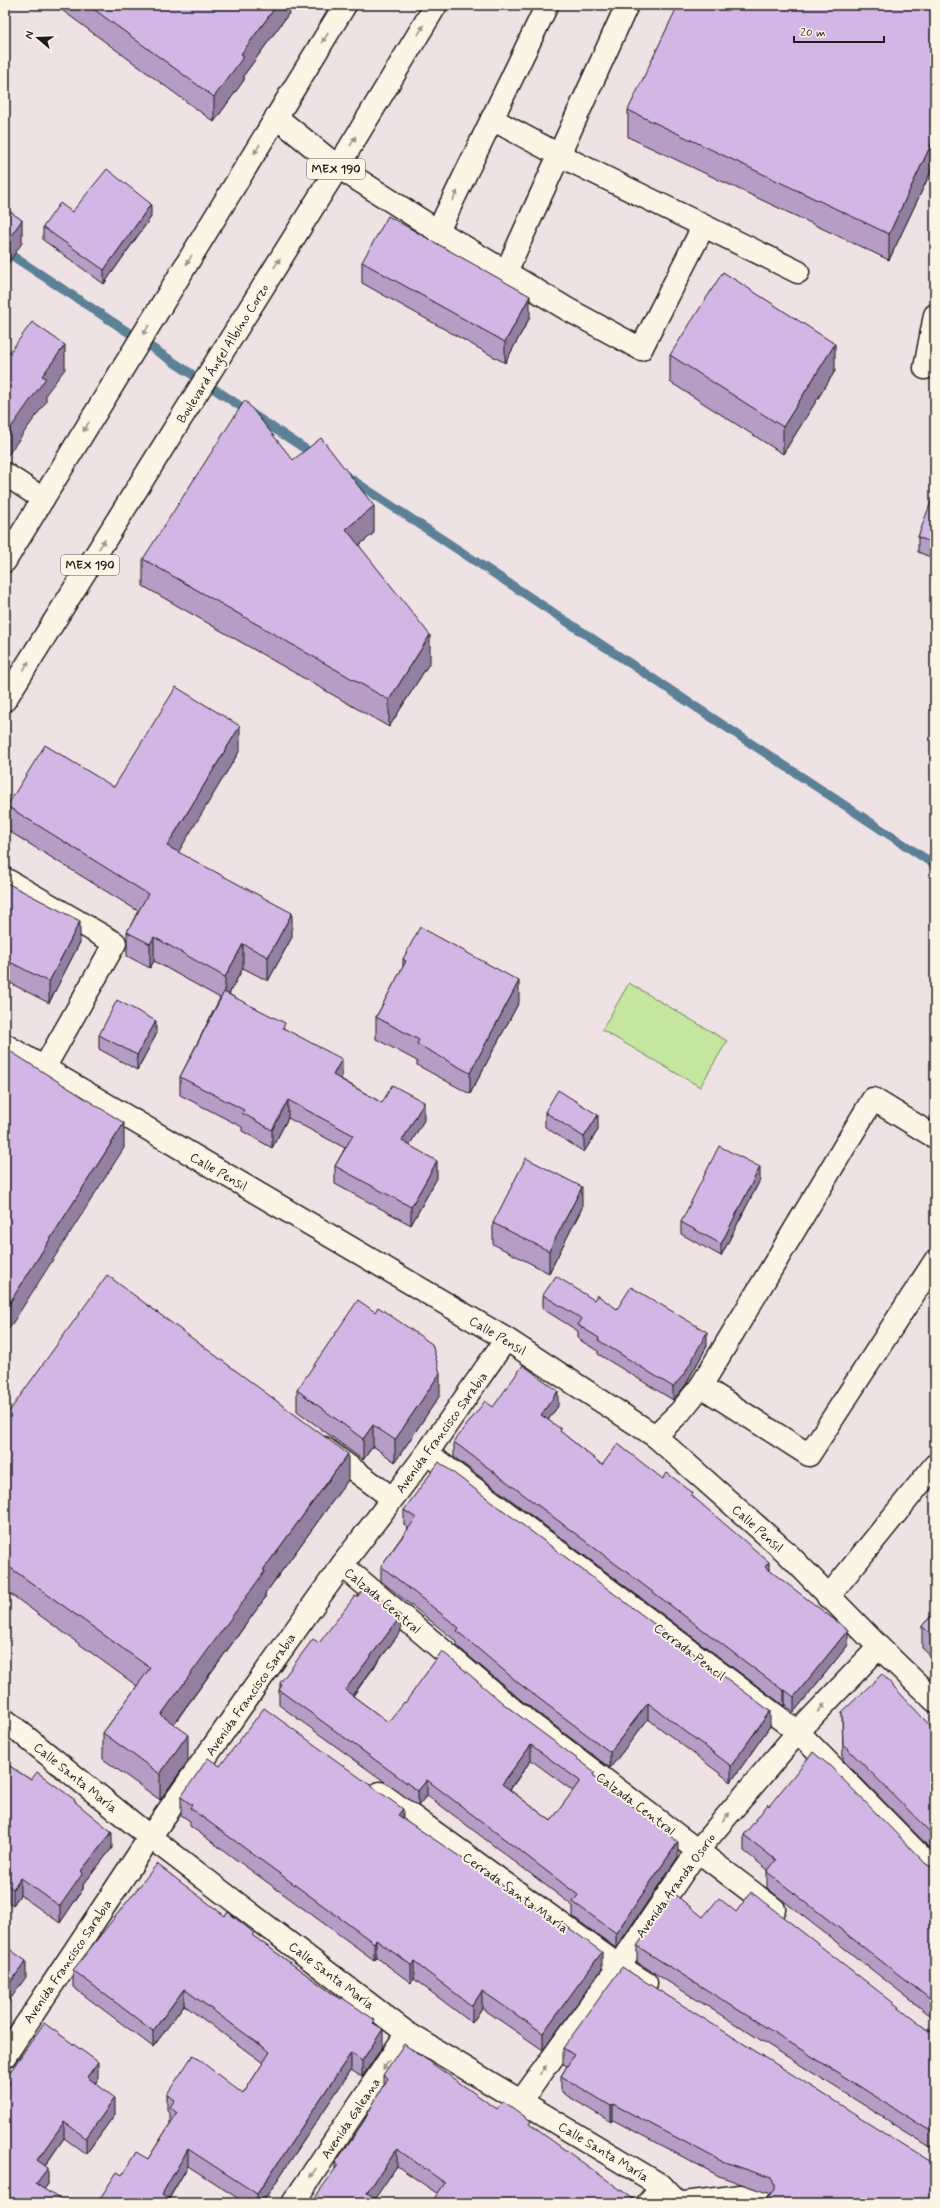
<svg xmlns="http://www.w3.org/2000/svg" width="940" height="2208" viewBox="0 0 940 2208" font-family="Mynerve,sans-serif">
	<style>
		.green { fill: #c4e69f; stroke: #70815e }
		.lines { fill: none; stroke-linecap: round; stroke-linejoin: round }
		.stream { stroke: #5c8095; stroke-width: 9 }
		.minor-casing { stroke: #1c1c1c; stroke-width: 25 }
		.major-casing { stroke: #1c1c1c; stroke-width: 25 }
		.minor { stroke: #fcf5e5; stroke-width: 22 }
		.major { stroke: #fcf5e5; stroke-width: 22 }
		.wall { fill: #b59dc6; stroke: #1c1c1c; fill-rule: evenodd }
		.shaded-wall { fill: #9380a1; stroke: #1c1c1c }
		.building { fill: #d2b7e6; stroke: #1c1c1c; fill-rule: evenodd }
		.oneway { fill: #97938b }
		.labels { text-anchor: middle; stroke-width: 4; stroke-linejoin: round; paint-order: stroke }
		.shield { fill: #fcf5e5; stroke: #5f5d58; stroke-width: 1 }
		.shield-label { font-size: 12px; font-weight: bold; fill: #1c1c1c }
		.street-label { font-size: 13px; fill: #1c1c1c; stroke: #fcf5e5 }
	</style>
	<rect width="100%" height="100%" fill="#efe2e5"/>
	<filter id="ink" filterUnits="userSpaceOnUse"><feTurbulence type="fractalNoise" baseFrequency=".025" numOctaves="2"/><feDisplacementMap in="SourceGraphic" scale="8" xChannelSelector="R" yChannelSelector="G"/><feConvolveMatrix kernelMatrix="1 2 1 2 8 2 1 2 1" color-interpolation-filters="sRGB"/></filter>
	<g filter="url(#ink)">
		<!-- green -->
		<polygon class="green" points="629,983 727,1041 700,1087 602,1030"/>
		<g class="lines">
			<!-- stream -->
			<g class="stream">
				<polyline points="5,251 316,456"/>
				<polyline points="345,475 935,865"/>
			</g>
			<defs>
				<g id="minor">
					<polyline points="276,117 338,167 438,231 567,309 641,349 703,227"/>
					<polyline points="492,119 559,155 798,272"/>
					<polyline points="438,231 547,5"/>
					<polyline points="506,272 627,5"/>
					<polyline points="925,368 935,315"/>
					<polyline points="5,474 43,499"/>
					<polyline points="5,879 115,943 44,1068"/>
					<polyline points="701,1386 809,1455 935,1261"/>
					<polyline points="655,1436 680,1412 701,1386 873,1099 935,1137"/>
					<polyline points="324,1448 392,1498"/>
					<polyline points="427,1453 798,1732 935,1871"/>
					<polyline points="342,1565 513,1710 774,1909"/>
					<polyline points="828,1597 935,1465"/>
					<polyline points="5,1720 150,1837 407,2033 662,2186 678,2203"/>
					<polyline points="380,1793 619,1966 646,1983"/>
					<polyline points="5,2056 150,1837 247,1698 342,1565 427,1453 506,1339"/>
					<polyline points="521,2101 619,1966 698,1850 798,1732 879,1647"/>
					<polyline points="293,2203 407,2033"/>
					<polyline points="648,2203 662,2186"/>
					<polyline points="684,2203 741,2196 762,2203"/>
				</g>
				<g id="major">
					<polyline points="5,561 345,5"/>
					<polyline points="5,700 338,167 436,5"/>
					<polyline points="5,1045 506,1339 655,1436 786,1552 879,1647 935,1701"/>
				</g>
			</defs>
			<!-- minor casing -->
			<use href="#minor" class="minor-casing"/>
			<!-- major casing -->
			<use href="#major" class="major-casing"/>
			<!-- minor -->
			<use href="#minor" class="minor"/>
			<!-- major -->
			<use href="#major" class="major"/>
		</g>
		<!-- wall -->
		<g class="wall">
			<polygon points="55,5 295,5 244,75 244,80 214,122"/>
			<polygon points="935,5 935,163 889,260 628,137 628,110"/>
			<polygon points="72,212 151,217 104,284 43,240 43,227"/>
			<polygon points="362,262 530,317 505,363 362,283"/>
			<polygon points="670,355 835,371 783,454 670,382"/>
			<polygon points="293,460 374,533 359,545 430,662 389,727 143,586 143,559"/>
			<polygon points="935,500 935,559 918,552 918,537"/>
			<polygon points="240,750 178,852 292,937 268,981 243,968 229,994 285,1029 342,1076 341,1079 382,1103 424,1120 409,1145 437,1178 411,1225 335,1184 335,1166 345,1148 288,1118 272,1148 242,1131 242,1127 180,1095 180,1077 220,998 154,961 150,968 127,956 127,932 138,911 7,830 7,806 114,787"/>
			<polygon points="5,882 80,942 49,1003 10,983 5,993"/>
			<polygon points="403,959 519,1002 470,1094 417,1065 417,1061 376,1039 376,1017 403,967"/>
			<polygon points="99,1035 156,1035 137,1070 99,1049"/>
			<polygon points="545,1112 598,1130 584,1152 545,1127"/>
			<polygon points="760,1180 721,1256 681,1234 681,1222"/>
			<polygon points="582,1208 549,1273 493,1244 493,1223"/>
			<polygon points="543,1295 594,1300 617,1309 707,1346 685,1386 673,1400 598,1354 598,1351 578,1339 578,1331 543,1309"/>
			<polygon points="297,1390 440,1395 395,1462 373,1446 363,1460 297,1411"/>
			<polygon points="558,1406 548,1420 561,1432 602,1465 663,1479 693,1497 848,1645 794,1712 785,1705 784,1706 454,1457 454,1442 493,1407"/>
			<polygon points="5,1417 348,1480 265,1594 265,1598 174,1724 188,1761 160,1800 103,1759 103,1733 137,1686 5,1590"/>
			<polygon points="404,1510 770,1726 731,1782 648,1719 610,1768 521,1700 457,1646 457,1642 381,1581 381,1566 408,1528 404,1525"/>
			<polygon points="935,1612 935,1660 922,1648 922,1626"/>
			<path d="M401,1631L353,1696L388,1722L405,1703L505,1705L595,1777L678,1857L616,1948L573,1917V1906L427,1795L418,1806L279,1705V1690L280,1689V1683L319,1643ZM531,1760L573,1791L551,1821L510,1790Z"/>
			<polygon points="842,1712 935,1731 935,1853 843,1760"/>
			<polygon points="5,1763 31,1780 75,1802 112,1848 83,1885 83,1889 60,1923 20,1895 13,1905 5,1900"/>
			<polygon points="220,1766 403,1818 602,1969 543,2050 482,2008 472,2023 414,1979 411,1983 376,1957 374,1960 190,1826 190,1821 181,1815 181,1797"/>
			<polygon points="769,1806 926,1864 931,1867 935,1867 935,2019 767,1888 767,1872 768,1870 744,1851 744,1835"/>
			<polygon points="736,1912 927,2029 934,2031 935,2031 935,2150 637,1962 637,1946 703,1917"/>
			<polygon points="225,1916 375,2024 383,2046 362,2077 351,2070 262,2203 245,2203 188,2166 169,2199 122,2175 148,2159 170,2124 170,2113 167,2111 167,2094 243,2094 263,2063 184,2005 153,2047 73,1987 73,1970"/>
			<polygon points="563,2048 935,2203 765,2199 770,2194 719,2176 613,2120 611,2122 561,2092 561,2076 567,2066 563,2064"/>
			<polygon points="383,2075 497,2109 531,2126 438,2194 397,2166 375,2198 335,2169 335,2163 364,2121 383,2086"/>
			<polygon points="5,2079 98,2079 95,2083 115,2114 86,2154 64,2138 45,2166 48,2184 44,2189 5,2203"/>
		</g>
		<!-- shaded-wall -->
		<g class="shaded-wall">
			<polygon points="277,5 295,5 244,75 244,80 214,122 214,97 241,54"/>
			<polygon points="935,136 935,163 889,260 889,234"/>
			<polygon points="151,204 151,217 104,284 104,270"/>
			<polygon points="22,220 22,243 5,268 5,244"/>
			<polygon points="530,296 530,317 505,363 505,342"/>
			<polygon points="835,344 835,371 783,454 783,427"/>
			<polygon points="65,345 65,369 46,394 46,402 5,459 5,436 42,376"/>
			<polygon points="374,506 374,533 346,556 346,529"/>
			<polygon points="430,635 430,662 389,727 389,700"/>
			<polygon points="240,726 240,750 167,871 167,846"/>
			<polygon points="292,913 292,937 268,981 268,957"/>
			<polygon points="80,921 80,942 49,1003 49,982"/>
			<polygon points="154,937 154,961 150,968 150,944"/>
			<polygon points="243,944 243,968 225,1001 225,977"/>
			<polygon points="10,962 10,983 5,993 5,972"/>
			<polygon points="519,981 519,1002 470,1094 470,1073"/>
			<polygon points="156,1021 156,1035 137,1070 137,1055"/>
			<polygon points="342,1059 342,1076 333,1093 333,1075"/>
			<polygon points="288,1100 288,1118 272,1148 272,1130"/>
			<polygon points="424,1102 424,1120 402,1159 402,1141"/>
			<polygon points="598,1115 598,1130 584,1152 584,1137"/>
			<polygon points="124,1123 124,1148 5,1335 5,1310"/>
			<polygon points="437,1161 437,1178 411,1225 411,1207"/>
			<polygon points="760,1167 760,1180 721,1256 721,1244"/>
			<polygon points="582,1187 582,1208 549,1273 549,1251"/>
			<polygon points="707,1332 707,1346 685,1386 673,1400 673,1387"/>
			<polygon points="440,1373 440,1395 395,1462 395,1440"/>
			<polygon points="558,1391 558,1406 541,1430 541,1415"/>
			<polygon points="373,1425 373,1446 363,1460 363,1439"/>
			<polygon points="348,1454 348,1480 265,1594 265,1598 161,1741 161,1715 263,1570"/>
			<polygon points="769,1562 769,1577 765,1567"/>
			<polygon points="401,1616 401,1631 345,1705 345,1690"/>
			<polygon points="848,1630 848,1645 794,1712 794,1697"/>
			<polygon points="785,1690 785,1705 784,1706 784,1691"/>
			<polygon points="648,1703 648,1719 610,1768 610,1752"/>
			<polygon points="770,1711 770,1726 731,1782 731,1766"/>
			<polygon points="188,1734 188,1761 160,1800 160,1774"/>
			<polygon points="531,1745 531,1760 502,1800 502,1784"/>
			<polygon points="427,1780 427,1795 418,1806 418,1791"/>
			<polygon points="403,1809 403,1826 398,1815"/>
			<polygon points="112,1832 112,1848 83,1885 83,1889 60,1923 60,1906 81,1871"/>
			<polygon points="678,1842 678,1857 616,1948 616,1933"/>
			<polygon points="20,1878 20,1895 13,1905 13,1889"/>
			<polygon points="376,1940 376,1957 374,1960 374,1943"/>
			<polygon points="602,1952 602,1969 543,2050 543,2033"/>
			<polygon points="26,1961 26,1977 5,2007 5,1990"/>
			<polygon points="414,1962 414,1979 411,1983 411,1965"/>
			<polygon points="184,1989 184,2005 153,2047 153,2031"/>
			<polygon points="482,1991 482,2008 472,2023 472,2006"/>
			<polygon points="383,2029 383,2046 362,2077 362,2061"/>
			<polygon points="351,2053 351,2070 262,2203 257,2203 257,2194"/>
			<polygon points="98,2062 98,2079 87,2094 87,2077"/>
			<polygon points="115,2098 115,2114 86,2154 86,2138"/>
			<polygon points="613,2104 613,2120 611,2122 611,2106"/>
			<polygon points="64,2122 64,2138 37,2177 37,2160"/>
			<polygon points="188,2149 188,2166 166,2203 162,2194"/>
			<polygon points="397,2149 397,2166 372,2203 367,2193"/>
			<polygon points="48,2168 48,2184 36,2201 36,2184"/>
		</g>
		<!-- building -->
		<g class="building">
			<polygon points="88,5 277,5 241,54 244,56 214,97"/>
			<polygon points="678,5 935,5 935,136 889,234 628,110"/>
			<polygon points="107,169 151,204 104,270 43,227 60,203 72,212"/>
			<polygon points="5,208 22,220 5,244"/>
			<polygon points="388,216 530,296 505,342 362,262"/>
			<polygon points="723,272 835,344 783,427 670,355"/>
			<polygon points="32,322 65,345 42,376 46,378 5,436 5,349 10,352"/>
			<polygon points="245,400 293,460 321,438 374,506 346,529 430,635 389,700 143,559"/>
			<polygon points="932,499 935,500 935,544 918,537"/>
			<polygon points="176,687 240,726 167,846 292,913 268,957 243,944 225,977 154,937 150,944 127,932 148,894 7,806 45,745 114,787"/>
			<polygon points="5,882 80,921 49,982 10,962 5,972"/>
			<polygon points="420,927 519,981 470,1073 417,1044 419,1040 376,1017 406,961 403,959"/>
			<polygon points="224,992 285,1023 283,1028 342,1059 333,1075 382,1103 392,1085 424,1102 402,1141 437,1161 411,1207 335,1166 353,1135 288,1100 272,1130 242,1113 244,1110 180,1077"/>
			<polygon points="117,1000 156,1021 137,1055 99,1035"/>
			<polygon points="5,1048 124,1123 5,1310"/>
			<polygon points="558,1090 598,1115 584,1137 545,1112"/>
			<polygon points="719,1146 760,1167 721,1244 681,1222"/>
			<polygon points="526,1158 582,1187 549,1251 493,1223"/>
			<polygon points="107,1275 348,1454 263,1570 265,1571 161,1715 188,1734 160,1774 103,1733 150,1668 5,1564 5,1417"/>
			<polygon points="556,1276 594,1300 597,1295 617,1309 631,1287 707,1332 685,1373 673,1387 598,1340 599,1338 578,1325 582,1319 543,1295"/>
			<polygon points="358,1300 375,1312 378,1307 432,1344 440,1373 395,1440 373,1425 363,1439 297,1390"/>
			<polygon points="523,1365 558,1391 541,1415 561,1429 560,1431 602,1465 618,1444 663,1479 667,1473 693,1493 691,1495 769,1562 765,1567 848,1630 794,1697 785,1690 784,1691 454,1442 485,1401 493,1407"/>
			<polygon points="439,1462 770,1711 731,1766 648,1703 610,1752 521,1685 457,1631 459,1628 381,1566 416,1518 404,1510"/>
			<path d="M366,1586L401,1616L345,1690L388,1722L404,1702L405,1703L442,1651L505,1705L595,1772L593,1775L678,1842L616,1933L573,1902L578,1895L427,1780L418,1791L279,1690L282,1685L280,1683L313,1639L319,1643L355,1596L357,1597ZM531,1745L580,1781L551,1821L502,1784Z"/>
			<polygon points="935,1612 935,1638 922,1626"/>
			<polygon points="882,1674 935,1731 935,1837 843,1744 842,1712"/>
			<polygon points="264,1708 403,1809 398,1815 557,1922 558,1920 602,1952 543,2033 482,1991 472,2006 414,1962 411,1965 376,1940 374,1943 190,1808 192,1805 181,1797 208,1758 220,1766"/>
			<polygon points="813,1752 830,1766 926,1864 931,1867 935,1867 935,2003 767,1872 776,1860 744,1835 768,1804 769,1806"/>
			<polygon points="5,1763 31,1780 37,1772 75,1800 74,1801 112,1832 81,1871 83,1873 60,1906 20,1878 13,1889 5,1883"/>
			<polygon points="157,1864 225,1916 228,1912 254,1933 252,1935 340,1999 341,1997 375,2020 373,2023 383,2029 362,2061 351,2053 257,2194 188,2149 162,2194 175,2203 97,2203 117,2172 122,2175 136,2152 148,2159 177,2113 170,2107 175,2100 167,2094 193,2055 243,2094 270,2052 184,1989 153,2031 73,1970"/>
			<polygon points="751,1892 927,2029 934,2031 935,2031 935,2134 637,1946 673,1893 703,1917 719,1898 736,1912"/>
			<polygon points="5,1946 26,1961 5,1990"/>
			<polygon points="622,1967 928,2160 935,2161 935,2203 755,2203 757,2199 765,2199 774,2191 774,2184 771,2178 719,2160 613,2104 611,2106 561,2076 574,2055 563,2048"/>
			<polygon points="44,2023 98,2062 87,2077 115,2098 86,2138 64,2122 37,2160 48,2168 36,2184 66,2203 5,2203 5,2089 10,2083 5,2079"/>
			<polygon points="404,2044 497,2109 503,2101 531,2121 529,2124 639,2203 431,2203 445,2183 397,2149 367,2193 382,2203 311,2203 338,2165 335,2163 364,2121 387,2078 383,2075"/>
		</g>
		<!-- one-way arrows -->
		<defs><path id="oneway-solid" d="M-6-.8H1V-3.2L6.5 0L1 3.2V.8H-6Z"/></defs>
		<g class="oneway">
			<use href="#oneway-solid" transform="translate(421 30) rotate(-59)"/>
			<use href="#oneway-solid" transform="translate(325 38) rotate(122)"/>
			<use href="#oneway-solid" transform="translate(353 141) rotate(-59)"/>
			<use href="#oneway-solid" transform="translate(257 149) rotate(121)"/>
			<use href="#oneway-solid" transform="translate(455 196) rotate(-64)"/>
			<use href="#oneway-solid" transform="translate(189 260) rotate(121)"/>
			<use href="#oneway-solid" transform="translate(277 263) rotate(-58)"/>
			<use href="#oneway-solid" transform="translate(146 330) rotate(122)"/>
			<use href="#oneway-solid" transform="translate(86 427) rotate(121)"/>
			<use href="#oneway-solid" transform="translate(102 544) rotate(-58)"/>
			<use href="#oneway-solid" transform="translate(26 666) rotate(-58)"/>
			<use href="#oneway-solid" transform="translate(821 1708) rotate(-47)"/>
			<use href="#oneway-solid" transform="translate(726 1817) rotate(-49)"/>
			<use href="#oneway-solid" transform="translate(386 2065) rotate(124)"/>
			<use href="#oneway-solid" transform="translate(543 2070) rotate(-54)"/>
			<use href="#oneway-solid" transform="translate(313 2173) rotate(124)"/>
		</g>
	</g>
	<g class="labels">
		<!-- shield labels -->
		<g class="shield">
			<rect x="307" y="159" width="58" height="20" rx="3"/>
			<rect x="61" y="555" width="58" height="20" rx="3"/>
		</g>
		<g class="shield-label">
			<text x="336" y="173">MEX 190</text>
			<text x="90" y="569">MEX 190</text>
		</g>
		<!-- street labels -->
		<g class="street-label">
			<text transform="translate(222 353) rotate(-58)" y="5">Boulevard Ángel Albino Corzo</text>
			<text transform="translate(219 1171) rotate(30)" y="5">Calle Pensil</text>
			<text transform="translate(498 1335) rotate(31)" y="5">Calle Pensil</text>
			<text transform="translate(441 1432) rotate(-54)" y="5">Avenida Francisco Sarabia</text>
			<text transform="translate(758 1528) rotate(42)" y="5">Calle Pensil</text>
			<text transform="translate(383 1600) rotate(40)" y="5">Calzada Central</text>
			<text transform="translate(690 1651) rotate(37)" y="5">Cerrada Pencil</text>
			<text transform="translate(250 1694) rotate(-55)" y="5">Avenida Francisco Sarabia</text>
			<text transform="translate(76 1777) rotate(39)" y="5">Calle Santa María</text>
			<text transform="translate(636 1803) rotate(37)" y="5">Calzada Central</text>
			<text transform="translate(675 1885) rotate(-54)" y="5">Avenida Aranda Osorio</text>
			<text transform="translate(516 1892) rotate(36)" y="5">Cerrada Santa María</text>
			<text transform="translate(67 1961) rotate(-56)" y="5">Avenida Francisco Sarabia</text>
			<text transform="translate(332 1975) rotate(37)" y="5">Calle Santa María</text>
			<text transform="translate(350 2118) rotate(-56)" y="5">Avenida Galeana</text>
			<text transform="translate(604 2151) rotate(31)" y="5">Calle Santa María</text>
		</g>
	</g>
	<!-- margin -->
	<rect width="940" height="2208" fill="none" stroke="#fcf5e5" stroke-width="20"/>
	<rect x="10" y="10" width="920" height="2188" fill="none" stroke="#1c1c1c" stroke-width="1.5" filter="url(#ink)"/>
	<!-- north arrow -->
	<g transform="translate(38 38) rotate(289)" stroke="#fcf5e5" stroke-width="3" paint-order="stroke">
	<path d="M0-3L7 15L0 10L-7 15Z" fill="#1c1c1c"/>
	<text y="-6" font-size="11" font-weight="bold" text-anchor="middle" fill="#1c1c1c">N</text>
	</g>
	<!-- scale -->
	<path d="M794 36v6h90v-6" fill="none" stroke="#1c1c1c" stroke-width="2"/>
	<text x="800" y="36" font-size="12" fill="#1c1c1c" stroke="#fcf5e5" stroke-width="3" paint-order="stroke">20 m</text>
</svg>
